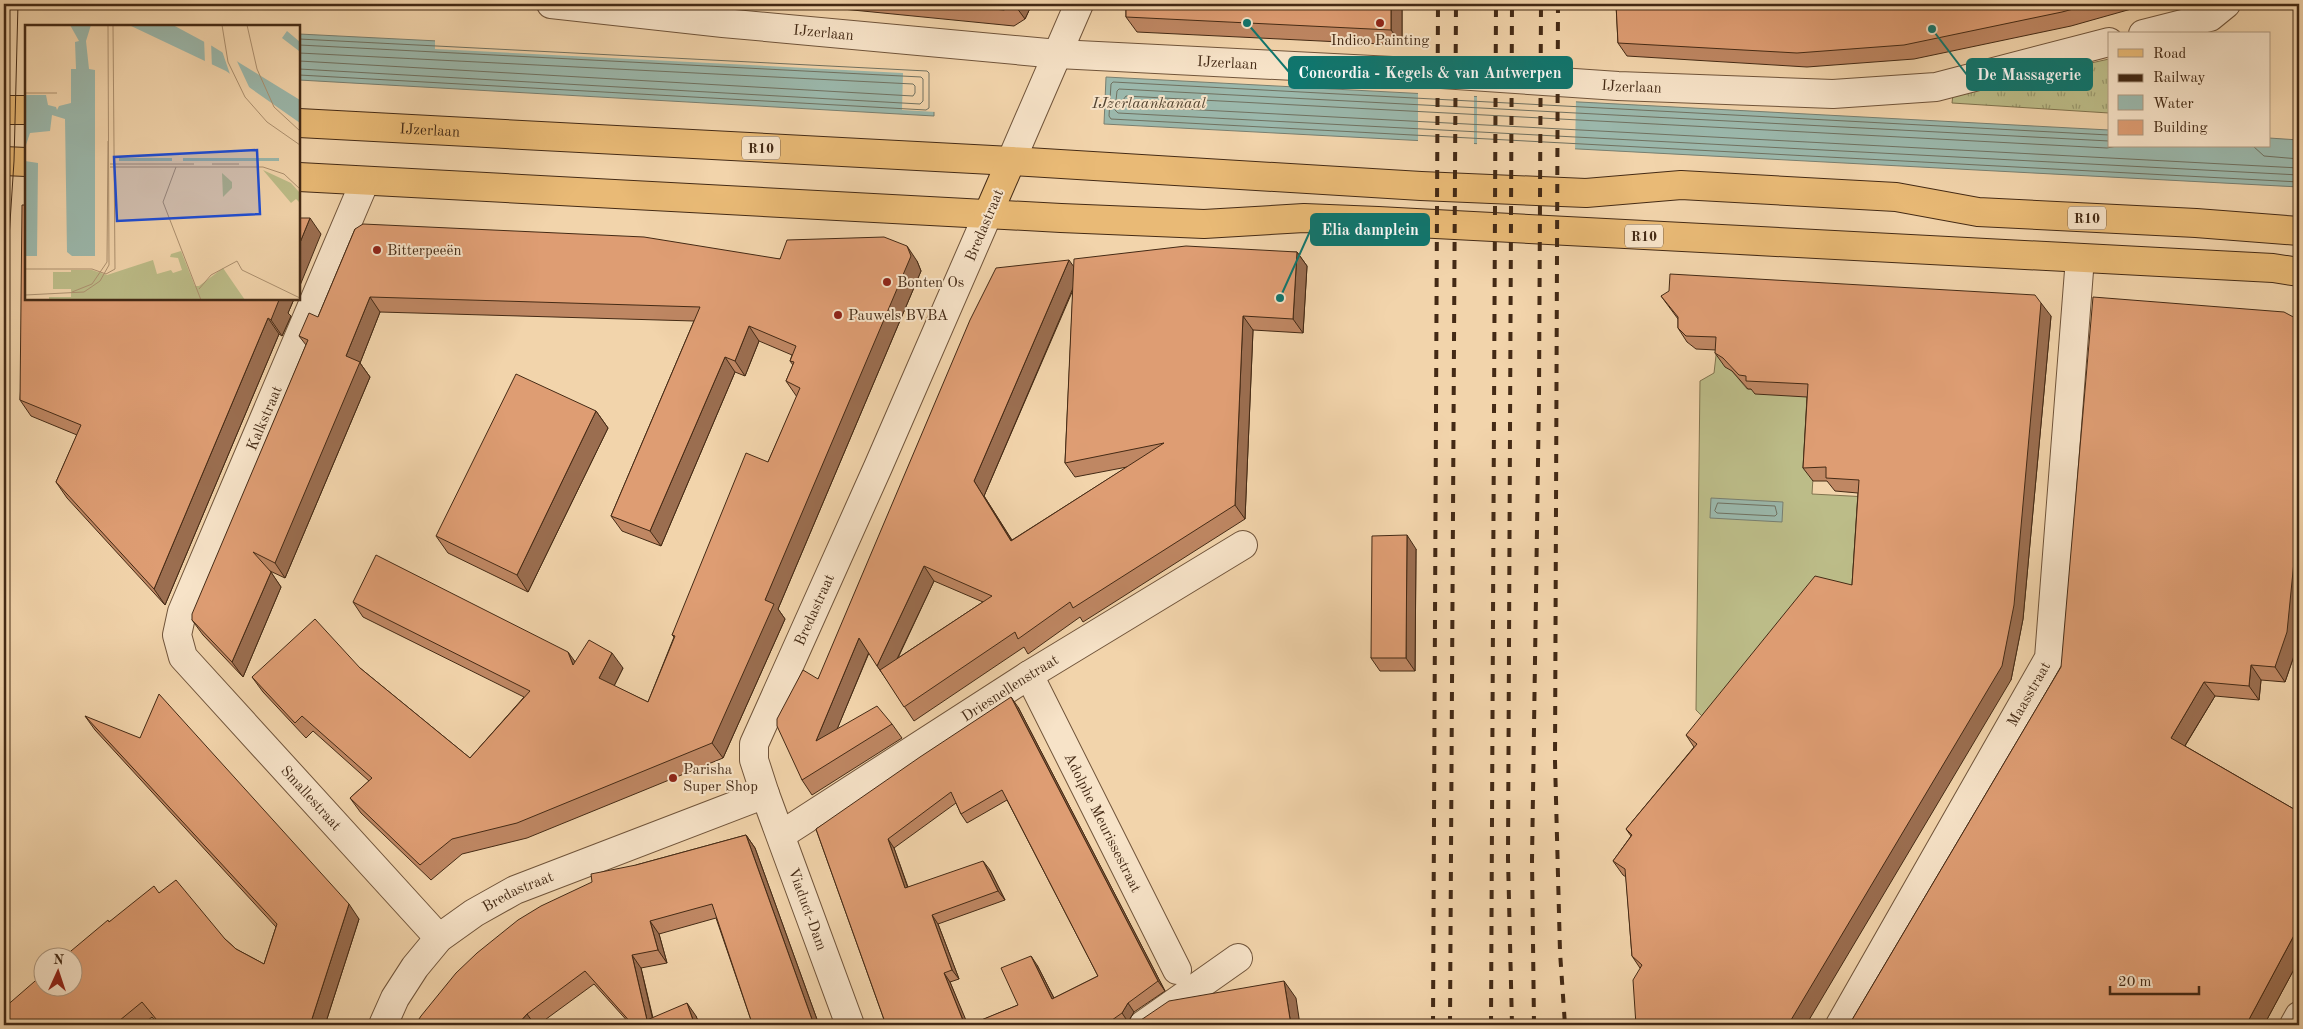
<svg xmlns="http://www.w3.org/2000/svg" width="2303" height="1029" viewBox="0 0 2303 1029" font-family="'Old Standard TT',serif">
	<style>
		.grass { fill: url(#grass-tufts); stroke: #80734e }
		.garden { fill: #bcbc88; stroke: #80734e }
		.water { fill: #9bb8ac; stroke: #787f70 }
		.pier { fill: #f2d4ab }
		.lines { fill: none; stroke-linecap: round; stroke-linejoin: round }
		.shore { stroke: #707160; stroke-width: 1 }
		.minor-casing { stroke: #70543a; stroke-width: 30 }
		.tertiary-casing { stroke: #70543a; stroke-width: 30 }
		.primary-casing { stroke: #442a15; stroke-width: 30 }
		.minor { stroke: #f7e3c8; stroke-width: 28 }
		.tertiary { stroke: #f7e3c8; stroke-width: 28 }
		.primary { stroke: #e9ba76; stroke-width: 28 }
		.tram { stroke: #442a15; stroke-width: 1 }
		.rail { stroke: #442a15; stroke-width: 4; stroke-dasharray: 9 9; stroke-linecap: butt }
		.wall { fill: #bf8763; stroke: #442a15; fill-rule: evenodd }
		.shaded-wall { fill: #9b6e50; stroke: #442a15 }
		.building { fill: #de9d73; stroke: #442a15; fill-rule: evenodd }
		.poi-dot { fill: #8f2418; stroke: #f7e3c8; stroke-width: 2 }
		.labels { text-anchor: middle; stroke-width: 4; stroke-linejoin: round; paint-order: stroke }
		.shield { fill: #f7e3c8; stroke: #7a624b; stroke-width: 1 }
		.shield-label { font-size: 14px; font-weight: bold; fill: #442a15 }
		.street-label { font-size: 15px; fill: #442a15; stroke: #f7e3c8 }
		.poi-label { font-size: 15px; fill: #442a15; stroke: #f7e3c8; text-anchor: start }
		.water-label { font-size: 16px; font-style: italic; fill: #554633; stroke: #f7e3c8 }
		.inset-road { fill: none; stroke: #ac906f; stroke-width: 1 }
		.view { fill: #1d4ed8; fill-opacity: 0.15; stroke: #1d4ed8; stroke-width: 2.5 }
		.inset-edge { fill: none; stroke: #442a15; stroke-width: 2.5 }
		.leader { fill: none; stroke: #0f766e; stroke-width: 2 }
		.callout-dot { fill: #0f766e; stroke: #f7e3c8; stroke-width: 2 }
		.callout { fill: #0f766e; stroke: #0f766e; stroke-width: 2 }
		.callout-label { font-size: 16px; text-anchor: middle; font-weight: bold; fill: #fff }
	</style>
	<defs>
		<pattern id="grass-tufts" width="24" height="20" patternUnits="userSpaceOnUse" patternTransform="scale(1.25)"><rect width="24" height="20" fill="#bcbc88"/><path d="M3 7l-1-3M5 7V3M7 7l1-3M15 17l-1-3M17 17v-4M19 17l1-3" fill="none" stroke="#9a996e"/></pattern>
	</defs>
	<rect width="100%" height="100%" fill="#f2d4ab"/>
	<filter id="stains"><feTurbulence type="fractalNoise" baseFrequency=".004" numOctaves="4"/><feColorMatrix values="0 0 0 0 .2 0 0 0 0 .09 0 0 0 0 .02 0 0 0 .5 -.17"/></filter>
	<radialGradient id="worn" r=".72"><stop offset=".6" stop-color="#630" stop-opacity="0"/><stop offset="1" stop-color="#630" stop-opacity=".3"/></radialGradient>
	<!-- grass -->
	<polygon class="grass" points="2109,59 2109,113 1952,103 1953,94"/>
	<!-- garden -->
	<polygon class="garden" points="1717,347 1732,371 1747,389 1818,392 1812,494 1868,497 1862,598 1713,727 1696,710 1700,381 1714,373"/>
	<!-- water -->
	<g class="water">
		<polygon points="299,34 934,66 934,116 299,80"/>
		<polygon points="1106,77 2109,130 2109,146 2269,146 2269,138 2299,140 2299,187 1104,124"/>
		<polygon points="1711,498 1783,502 1782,522 1710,518"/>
	</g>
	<!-- pier -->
	<g class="pier">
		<polygon points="435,38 935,64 937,66 936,112 902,110 903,73 435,49"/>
		<polygon points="1418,91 1474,94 1474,146 1418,143"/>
		<polygon points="1477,94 1576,99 1575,151 1477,146"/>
	</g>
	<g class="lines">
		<!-- shore -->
		<g class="shore">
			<polyline points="299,39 927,71 929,73 929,108 926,110 299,75"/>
			<polyline points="299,45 921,77 923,79 923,101 920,104 299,69"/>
			<polyline points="299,53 913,84 915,86 915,93 913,96 299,61"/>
			<polyline points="2109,135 1113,82 1111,84 1109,116 1111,119 2299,182"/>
			<polyline points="2109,141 1119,89 1117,91 1115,110 1118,113 2299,175"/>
			<polyline points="2117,146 2107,148 1126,96 1123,100 1126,106 2299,168"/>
			<polyline points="2253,146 2264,156 2299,159"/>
			<polygon points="1718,503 1775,506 1777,514 1775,516 1717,513 1715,511"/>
		</g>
		<defs>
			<g id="minor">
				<path id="s1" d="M551,4L723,23L1058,54L1412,72L1618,86L1833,94L1936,87L2109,42"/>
				<polyline points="2143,34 2210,17 2226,4"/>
				<polyline points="1011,161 1079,4"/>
				<path id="s2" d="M365,181L182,612L177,635L183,657L439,938"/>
				<path id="s3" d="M1029,675L1177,970"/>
				<path id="s4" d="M781,835L1029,675L1243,545"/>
				<path id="s5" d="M383,1025L395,998L415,967L439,938L474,913L515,890L765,794"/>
				<polyline points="1143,1025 1238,958"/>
				<path id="s6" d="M1840,1025L2049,658L2080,258"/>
				<polyline points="2294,1025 2299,1016"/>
			</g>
			<g id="tertiary">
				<path id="s7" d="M850,1025L765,794L754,760V744L878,467L988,214"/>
			</g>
			<g id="primary">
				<polyline points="4,110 26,110"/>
				<path id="s8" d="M299,123L1011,161L1421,186L1586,193L1681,185L1896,197L1978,212L2196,223L2299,231"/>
				<polyline points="4,161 26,162"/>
				<polyline points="299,177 1061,218 1204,224 1304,218 1378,221 2273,268 2299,272"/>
				<polyline points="988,214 1011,161"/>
			</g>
		</defs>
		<!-- minor casing -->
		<use href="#minor" class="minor-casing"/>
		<!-- tertiary casing -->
		<use href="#tertiary" class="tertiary-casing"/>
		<!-- primary casing -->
		<use href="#primary" class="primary-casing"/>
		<!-- minor -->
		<use href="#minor" class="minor"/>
		<!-- tertiary -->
		<use href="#tertiary" class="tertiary"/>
		<!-- primary -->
		<use href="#primary" class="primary"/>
		<!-- tram -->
		<polyline class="tram" points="4,315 14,161 18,4"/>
		<!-- rail -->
		<g class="rail">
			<polyline points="1558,4 1555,761 1560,952 1565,1025"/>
			<polyline points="1433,1025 1438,4"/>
			<polyline points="1450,1025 1456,4"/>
			<polyline points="1491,1025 1496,4"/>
			<polyline points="1512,1025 1508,859 1512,4"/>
			<polyline points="1534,1025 1532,860 1539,396 1541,4"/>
		</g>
	</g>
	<!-- wall -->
	<g class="wall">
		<polygon points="792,4 1032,4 1025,19 1014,26"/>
		<polygon points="1117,4 1402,4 1402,45 1137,32 1126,17 1126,9 1119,7"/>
		<polygon points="1616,4 2149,4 2071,26 1914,59 1807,67 1627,56 1618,43"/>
		<polygon points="355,229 780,259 917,261 921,271 778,609 785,619 723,758 527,838 462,854 431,880 361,813 350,798 369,781 313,731 306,738 263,692 252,677 360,668 470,758 524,697 363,617 353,602 575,662 623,668 614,686 648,702 674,637 672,635 768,462 785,424 797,397 786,381 793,365 790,361 792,355 759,341 745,376 735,372 661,546 622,531 611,516 694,321 380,312 360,363 370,377 285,578 270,571 281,587 243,677 203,635 192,620 306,345 299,336 318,317"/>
		<path d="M1297,252L1307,266L1303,333L1253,330L1245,519L1083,622L1080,617L1028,654L1024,647L914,721L869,653L837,729L892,724L902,738L812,795L802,780L818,679L1074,266ZM1073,290L1065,463L1075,477L1127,467L1012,540L984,496ZM934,581L983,602L898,658Z"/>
		<polygon points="1661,296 2051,316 2023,619 2011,680 1640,968 1632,956 1626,877 1623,875 1613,861 1631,836 1626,829 1694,747 1686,735 1852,585 1858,493 1835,491 1827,481 1813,481 1803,468 1807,397 1755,394 1751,389 1748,389 1732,371 1725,367 1715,353 1716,350 1696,349 1687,342 1678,328 1678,319"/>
		<polygon points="26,299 294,299 288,313 291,316 282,336 279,334 165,605 67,498 56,482 77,435 31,416 20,400"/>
		<polygon points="596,411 608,428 528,592 448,553 436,536"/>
		<polygon points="1416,549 1415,671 1380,671 1371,658"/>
		<polygon points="2297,647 2285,682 2261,680 2259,700 2215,696 2185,746 2299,812 2299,960 2264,1025 1849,1025 2061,667"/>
		<path d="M1018,707L1165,991L1134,1012L1128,1022L1124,1025H886L816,829ZM1007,800L1098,976L1054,998L1037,965L1018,1005L970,1025L966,1022L950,982L959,979L938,924L1005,900L990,870L908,887L894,848L956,803L961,814L967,823Z"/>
		<polygon points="85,716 359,919 325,1025 159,1025 152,1017 142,1025 4,1025 109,922 159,893 225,939 236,949 264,964 276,927 95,730"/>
		<polygon points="746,835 755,848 819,1025 745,1025 752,1023 716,918 659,934 667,963 641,968 653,1018 696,1016 698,1022 703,1020 707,1025 631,1025 594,984 538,1025 415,1025 636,865"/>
	</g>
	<!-- shaded-wall -->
	<g class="shaded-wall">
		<polygon points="1014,4 1032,4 1025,19"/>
		<polygon points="1391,4 1402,4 1402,45 1391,30"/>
		<polygon points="310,218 321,234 299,288 299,245"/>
		<polygon points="907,246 917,261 921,271 778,609 785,619 723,758 712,743 765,600"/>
		<polygon points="1297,252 1307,266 1303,333 1293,319"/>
		<polygon points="1069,260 1079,274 984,496 1021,555 1011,541 974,481"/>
		<polygon points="370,297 380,312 360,363 370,377 285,578 275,563 346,356"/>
		<polygon points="276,299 294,299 288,313 291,316 282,336 271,320"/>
		<polygon points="2041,303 2051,316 2023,619 2011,680 1806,1025 1788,1025"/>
		<polygon points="1243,316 1253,330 1245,519 1235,505"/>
		<polygon points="268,318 279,334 165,605 154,589"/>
		<polygon points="749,326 759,341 745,376 735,361"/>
		<polygon points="725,357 735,372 661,546 650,531"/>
		<polygon points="596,411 608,428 528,592 517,575"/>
		<polygon points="2299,511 2299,628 2297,647 2285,682 2275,667"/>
		<polygon points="1407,535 1416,549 1415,671 1406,658"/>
		<polygon points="924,566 934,581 887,680 877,666"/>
		<polygon points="271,572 281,587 243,677 232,662"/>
		<polygon points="859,638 869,652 826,756 816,741"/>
		<polygon points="568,652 579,667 573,665"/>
		<polygon points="612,653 623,668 610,694 599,678"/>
		<polygon points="2251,665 2261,680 2259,700 2249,686"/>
		<polygon points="2204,682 2215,696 2181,752 2171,738"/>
		<polygon points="1011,697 1018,707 1165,991 1158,981"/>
		<polygon points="746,835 755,848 819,1025 814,1025"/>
		<polygon points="888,839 894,848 911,897 905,888"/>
		<polygon points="983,861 990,870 1005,900 998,891"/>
		<polygon points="349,904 359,919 325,1025 310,1025"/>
		<polygon points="932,915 938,924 959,979 952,970"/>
		<polygon points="650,921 659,934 667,963 658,950"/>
		<polygon points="2299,926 2299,960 2264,1025 2246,1025"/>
		<polygon points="632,955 641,968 654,1025 647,1020"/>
		<polygon points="1031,956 1037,965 1059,1008 1052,999"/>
		<polygon points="944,973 950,982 968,1025 964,1023"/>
		<polygon points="1284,981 1296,998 1300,1025 1291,1025"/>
		<polygon points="687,1003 696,1016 700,1025 694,1023"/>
		<polygon points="1128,1003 1134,1012 1128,1022 1122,1013"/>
		<polygon points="527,1014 535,1025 517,1025"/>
	</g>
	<!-- building -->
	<g class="building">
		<polygon points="937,4 1013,4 1004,10"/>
		<polygon points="1126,4 1391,4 1391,30 1126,17"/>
		<polygon points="1616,4 2092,4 2062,12 1904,45 1797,53 1618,43"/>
		<polygon points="22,205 26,205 26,299 277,299 279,300 271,320 268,318 154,589 56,482 81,425 20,400"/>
		<polygon points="299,218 310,218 299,245"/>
		<polygon points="363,224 644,237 780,259 787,240 884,237 907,246 911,256 765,600 774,604 712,743 517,823 452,839 420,865 350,798 372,778 302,716 295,723 252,677 315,619 360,668 470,758 530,691 353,602 376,555 568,652 573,665 589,640 612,653 599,678 648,702 675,636 672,635 746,453 768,462 800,388 786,381 794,362 790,361 796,346 749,326 735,361 725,357 650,531 611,516 700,307 370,297 346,356 360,362 275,563 253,552 271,572 232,662 192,620 192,614 308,340 299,336 309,313 318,317 355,229"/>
		<polygon points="1186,246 1297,252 1293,319 1243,316 1235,505 1073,608 1070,602 1018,639 1015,632 904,707 880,670 992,596 924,566 877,666 859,638 816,741 877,706 892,724 802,780 777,726 777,719 803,670 818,679 970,320 996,268 1069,260 974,481 1011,541 1164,443 1065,463 1074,259"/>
		<polygon points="1670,274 2035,295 2041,303 2014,605 2002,666 1788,1025 1636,1025 1633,980 1642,965 1632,956 1625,869 1613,861 1632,835 1626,829 1697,744 1686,735 1815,576 1852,585 1859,480 1826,478 1826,467 1803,468 1808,384 1746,381 1746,376 1739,375 1723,358 1715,353 1716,337 1686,336 1678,328 1678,317 1661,296 1669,291"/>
		<polygon points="2093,297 2284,312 2299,320 2299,511 2287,632 2275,667 2251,665 2249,686 2204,682 2171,738 2299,812 2299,926 2246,1025 1849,1025 2061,667"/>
		<polygon points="516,374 596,411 517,575 436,536"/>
		<polygon points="1407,535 1406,658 1371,658 1372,536"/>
		<polygon points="159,694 349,904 310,1025 161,1025 142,1002 114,1025 4,1025 4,1008 42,975 42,986 72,986 72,956 65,956 108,920 109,922 154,886 159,893 176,880 225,939 236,949 264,964 277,924 85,716 140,738"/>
		<path d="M1011,697L1158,981L1128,1003L1122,1013L1105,1025H886L816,829L920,757ZM1002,790L1098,976L1052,999L1031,956L1001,968L1018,1005L969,1025L968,1022L964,1023L944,973L952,970L932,915L998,891L983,861L905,888L888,839L951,792L961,814Z"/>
		<polygon points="746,835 814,1025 745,1025 752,1023 712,904 650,921 658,950 632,955 647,1020 687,1003 694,1023 703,1020 705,1025 633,1025 585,971 527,1014 517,1025 415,1025 421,1016 456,973 477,953 518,920 541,906 592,882 591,874 636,865"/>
		<polygon points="1284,981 1291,1025 1136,1025 1138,1022 1169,1001"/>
	</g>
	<!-- markers -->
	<g class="poi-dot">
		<circle cx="1380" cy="23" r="5"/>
		<circle cx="377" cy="250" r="5"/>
		<circle cx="887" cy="282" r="5"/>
		<circle cx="838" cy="315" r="5"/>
		<circle cx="673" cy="778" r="5"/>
	</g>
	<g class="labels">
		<!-- shield labels -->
		<g class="shield">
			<rect x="742" y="136.5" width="38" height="23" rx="4"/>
			<rect x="2068" y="206.5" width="38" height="23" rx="4"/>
			<rect x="1625" y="224.5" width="38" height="23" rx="4"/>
		</g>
		<g class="shield-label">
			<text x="761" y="153">R10</text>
			<text x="2087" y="223">R10</text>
			<text x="1644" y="241">R10</text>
		</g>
		<!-- street labels -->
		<g class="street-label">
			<text dy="5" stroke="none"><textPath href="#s1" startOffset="274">IJzerlaan</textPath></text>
			<text dy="5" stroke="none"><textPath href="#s1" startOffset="679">IJzerlaan</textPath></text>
			<text dy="5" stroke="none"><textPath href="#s1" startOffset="1084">IJzerlaan</textPath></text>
			<text dy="5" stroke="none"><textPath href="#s8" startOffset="131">IJzerlaan</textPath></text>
			<text transform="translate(984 225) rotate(-67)" y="5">Bredastraat</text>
			<text transform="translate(264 418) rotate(-67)" y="5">Kalkstraat</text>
			<text dy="5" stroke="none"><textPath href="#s7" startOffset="445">Bredastraat</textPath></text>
			<text dy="5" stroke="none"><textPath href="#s4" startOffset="272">Driesnellenstraat</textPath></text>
			<text dy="5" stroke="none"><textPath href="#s6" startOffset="381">Maasstraat</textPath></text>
			<text dy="5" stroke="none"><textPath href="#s2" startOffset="705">Smallestraat</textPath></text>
			<text dy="5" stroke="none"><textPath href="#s3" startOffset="165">Adolphe Meurissestraat</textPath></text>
			<text dy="5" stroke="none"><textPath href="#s5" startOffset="196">Bredastraat</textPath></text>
			<text transform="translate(808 909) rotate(70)" y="5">Viaduct-Dam</text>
		</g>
		<!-- poi labels -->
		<g class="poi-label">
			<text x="1380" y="45" text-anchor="middle">Indico Painting</text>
			<text x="387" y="255">Bitterpeeën</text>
			<text x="897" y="287">Bonten Os</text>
			<text x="848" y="320">Pauwels BVBA</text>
			<text x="683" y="774">Parisha<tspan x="683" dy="17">Super Shop</tspan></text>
		</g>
		<!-- water labels -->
		<g class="water-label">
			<text x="1149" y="108">IJzerlaankanaal</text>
		</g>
	</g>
	<!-- overview -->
	<g transform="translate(25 25)">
		<rect width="275" height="275" fill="#f2d4ab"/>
		<path d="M28,247H54L47,264H28Z" fill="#bcbc88"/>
		<path d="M238,145L266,158L275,168V178L271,174L266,178ZM156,226L170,261H174L198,243L220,275H24V272H46V245H67L82,250L128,235L132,249L146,245L148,248L157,245L153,233L145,232L146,229Z" fill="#bcbc88"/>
		<path d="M197,148L207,157V163L198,172Z" fill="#bcbc88"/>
		<path d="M45,0H66L61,16L64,44L70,45V231H47L42,227L40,94L27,90L25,106L5,108L0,123V70H21L23,80L31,82L32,85L34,81L46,78V44H51L50,17L54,16ZM104,0H148L187,21L275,75V98L201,46ZM262,6L275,17L274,26L257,13ZM94,133H147V136H94ZM158,133H254V136H158ZM0,136L13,138L12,231H0Z" fill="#9bb8ac"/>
		<path d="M179,13L186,17L187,43L180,39ZM196,23L210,32L225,64L206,52Z" fill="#f2d4ab"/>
		<path class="inset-road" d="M197,0L203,37L220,72L242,97L275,120M222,0L232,44L249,82L275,106M0,68H32M85,139H169M187,139H214M85,142H238L259,149L275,164M151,142L138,177L176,275M0,244H67L81,249L90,244L88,0M174,264L186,250L212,236L217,245L275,273M47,267L67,259L82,237L83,116M0,270L59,267L75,256L84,240L83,0"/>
		<path class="view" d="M232,125L235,189L92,196L89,132Z"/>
		<rect width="275" height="275" class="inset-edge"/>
	</g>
	<!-- callouts -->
	<path class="leader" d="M1247 23L1289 72M1932 29L1967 75M1280 298L1311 229"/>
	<g class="callout-dot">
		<circle cx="1247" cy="23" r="5"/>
		<circle cx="1932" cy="29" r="5"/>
		<circle cx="1280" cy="298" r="5"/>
	</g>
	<g class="callout">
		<rect x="1289" y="57" width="283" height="31" rx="5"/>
		<rect x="1967" y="59" width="125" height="31" rx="5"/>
		<rect x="1311" y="214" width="118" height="31" rx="5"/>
	</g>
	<g class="callout-label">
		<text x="1430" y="78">Concordia - Kegels &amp; van Antwerpen</text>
		<text x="2029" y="80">De Massagerie</text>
		<text x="1370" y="235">Elia damplein</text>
	</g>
	<!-- margin -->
	<rect width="2303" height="1029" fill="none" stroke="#f2d4ab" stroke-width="20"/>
	<rect x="5" y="5" width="2293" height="1019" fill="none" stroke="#442a15" stroke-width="2.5"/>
	<rect x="10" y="10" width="2283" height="1009" fill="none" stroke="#442a15"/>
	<!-- legend -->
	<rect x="2108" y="32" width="162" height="115" fill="#f7e3c8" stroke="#af9980"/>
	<rect x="2118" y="49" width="25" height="8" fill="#e9ba76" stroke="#af9980"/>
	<text x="2153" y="58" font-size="15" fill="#442a15">Road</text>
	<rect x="2118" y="74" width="25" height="8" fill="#442a15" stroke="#af9980"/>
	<text x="2153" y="82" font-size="15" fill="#442a15">Railway</text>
	<rect x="2118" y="95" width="25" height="15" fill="#9bb8ac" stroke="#af9980"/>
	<text x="2153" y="108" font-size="15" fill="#442a15">Water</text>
	<rect x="2118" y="120" width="25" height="15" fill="#de9d73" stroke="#af9980"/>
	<text x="2153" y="132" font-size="15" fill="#442a15">Building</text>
	<!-- north arrow -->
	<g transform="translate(58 972) rotate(3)"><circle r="24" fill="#f7e3c8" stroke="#af9980"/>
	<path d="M0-4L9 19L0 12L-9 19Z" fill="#8f2418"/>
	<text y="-8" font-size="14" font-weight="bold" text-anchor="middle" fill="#442a15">N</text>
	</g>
	<!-- scale -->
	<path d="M2110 986v8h89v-8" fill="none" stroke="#442a15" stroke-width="2.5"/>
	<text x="2118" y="986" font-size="15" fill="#442a15" stroke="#f7e3c8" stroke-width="4" paint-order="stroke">20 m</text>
	<rect width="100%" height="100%" filter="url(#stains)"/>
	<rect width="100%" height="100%" fill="url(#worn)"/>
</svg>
